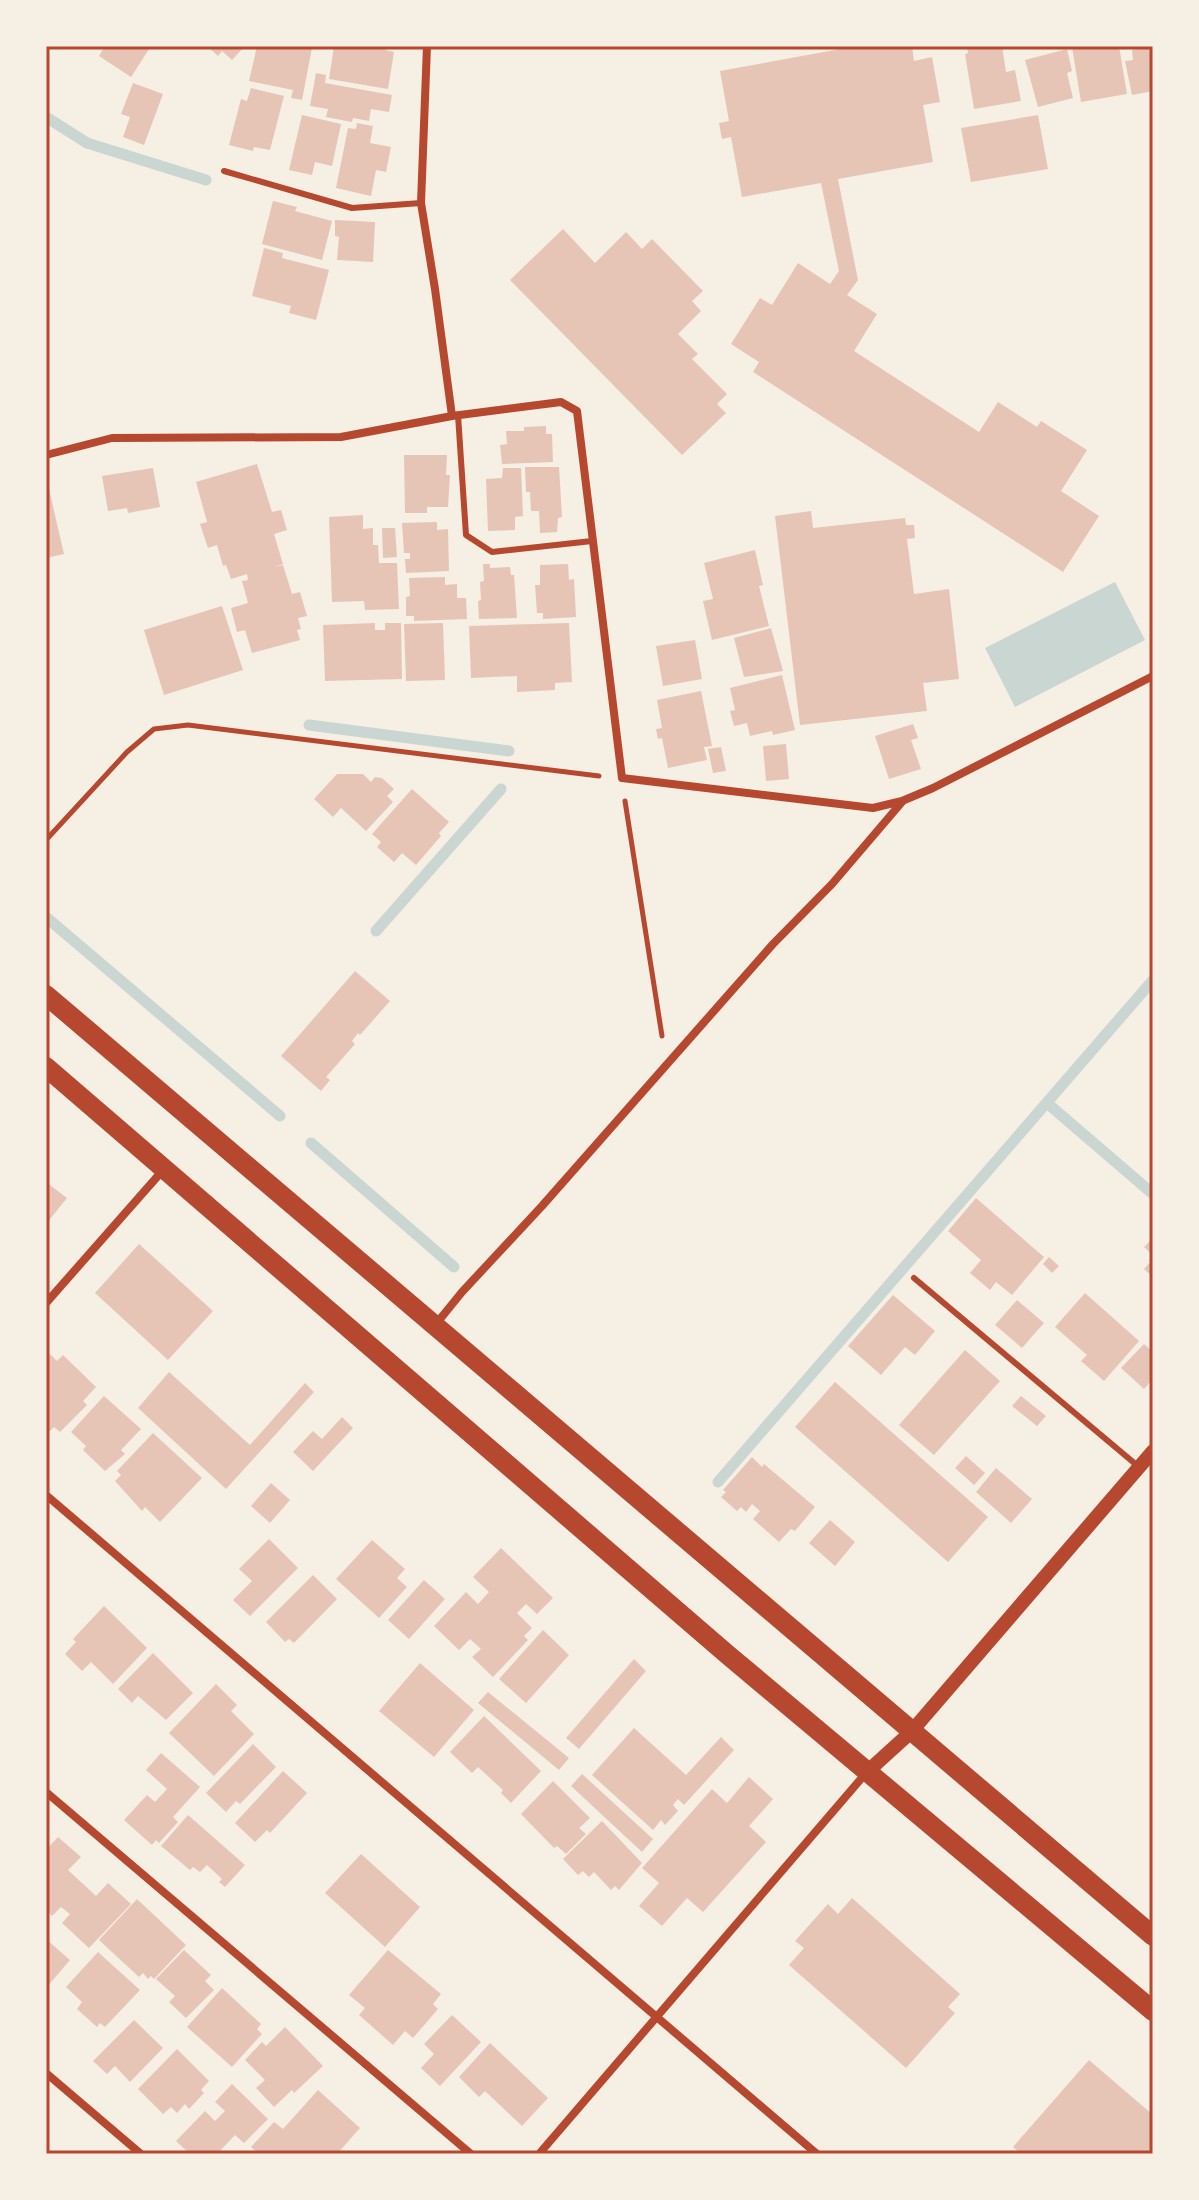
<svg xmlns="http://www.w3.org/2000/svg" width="1199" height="2200" viewBox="0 0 1199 2200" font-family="Georgia,serif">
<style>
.water{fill:#c9d6d2}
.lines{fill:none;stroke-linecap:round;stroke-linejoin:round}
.stream{stroke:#c9d6d2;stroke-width:11}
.building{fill:#e6c5b7}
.path{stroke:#b5482f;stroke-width:5}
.service{stroke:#b5482f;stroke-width:6}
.minor{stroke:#b5482f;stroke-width:8}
.tertiary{stroke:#b5482f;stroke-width:14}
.primary{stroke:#b5482f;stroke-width:20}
.neatline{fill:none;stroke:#b5482f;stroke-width:3}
</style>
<rect width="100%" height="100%" fill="#f6efe4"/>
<path class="water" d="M1115,582L1145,640L1015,707L985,648Z"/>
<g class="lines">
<path class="stream" d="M46,117L87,143L206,180
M309,725L509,751
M46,917L280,1116
M376,931L501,789
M1047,1103L1153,1194
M311,1143L454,1267
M718,1482L1153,980"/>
</g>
<path class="building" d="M105,46H151L131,77L99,56Z
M207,46H245L232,60L222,51L218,56Z
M257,46L312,48L302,100L291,98L293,90L249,81Z
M334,46H385V50L394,52L388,89L329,79Z
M857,46H912L914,61L932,57L940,102L923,105L933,162L838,179L858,280L847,295L877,314L854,351L979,432L998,402L1037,427L1041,421L1087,450L1061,491L1099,516L1063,572L753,372L759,362L731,344L760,298L772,305L798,263L830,284L839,271L821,183L742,197L731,137L722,139L719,123L729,121L720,71Z
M975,46H1002L1006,72L1015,70L1021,101L974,109L965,54L968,53L967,47Z
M1092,46H1119L1127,94L1081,102L1072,47Z
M1153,46V91L1132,95L1125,61L1133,60L1132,50Z
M1067,49L1072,71L1067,73L1073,98L1038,107L1025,60Z
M316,73L326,75L325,83L392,95L389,112L371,109L369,121L353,118L352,122L326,117L328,109L310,106Z
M133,83L163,94L144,145L123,137L130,117L121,114Z
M251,88L284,96L270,150L254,147L253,151L229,145L241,99L247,101Z
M302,115L341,124L332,166L315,162L312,175L289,170Z
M1038,115L1048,169L971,182L961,128Z
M357,123L373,126L370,143L391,147L386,172L376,170L371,196L336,188L348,128L356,129Z
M273,201L297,207L295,211L332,221L322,260L262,244Z
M335,220L375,222L373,262L337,260L339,237L335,236Z
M563,229L595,263L626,232L642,249L652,239L703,291L692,301L701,311L678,334L698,354L692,359L727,394L717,404L726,413L682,455L510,280Z
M264,248L283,253L282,258L329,270L316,320L289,313L291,306L252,296Z
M546,426V434H552L553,462L502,464L500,445L507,444L506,431H524V427Z
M404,455H447L446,475H450L448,507H427V513H405Z
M257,464L272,512L281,510L287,530L274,534L283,564L274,567L283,565L292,594L300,592L307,616L298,618L301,629L297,630L300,640L252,653L245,630L237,632L231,608L248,603L242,581L248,580L247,574L231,579L226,565L223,566L217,545L208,548L200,524L207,522L196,482Z
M525,467H559L562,517L558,518L557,532L540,533L539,511H531L530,492H526Z
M153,468L160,507L128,513L127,508L108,511L102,476Z
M503,468H521L523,516L515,517V530L488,531L486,479L502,478Z
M46,476L64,554L46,558Z
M811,511L813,528L905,518L906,525H914L915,538L907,539L914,594L949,589L959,679L923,683L927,711L800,725L775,516Z
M363,515V529L373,528V545H378L379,563H397L399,609L365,610L364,601L332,602L329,517Z
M437,522V530L448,529L449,571L406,573L405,559H410V553H404L402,523Z
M382,528H395L397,557L383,558Z
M755,550L763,585L759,586L769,626L712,640L703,601L713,599L704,563Z
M483,564H490V568L510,567L511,575H514L517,618L479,619L478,601L481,600L480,582L484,581Z
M568,564L569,580L574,579L576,617L543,619V613H537L535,585H540V565Z
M445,577V585L457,584V598H466L467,619L414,621V616H406V597L410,596L409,578Z
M222,606L243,670L164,695L144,630Z
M375,623V630H385V623H401L402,679L325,681L323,625Z
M443,623L445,680L406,681L404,624Z
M569,623L572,682L555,683V690L517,692V676L471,678L469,626Z
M771,628L783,671L744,677L734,638Z
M695,640L702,679L663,686L656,646Z
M782,675L795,730L773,735L772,731L750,736L747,723L734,726L730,711L735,710L730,688Z
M701,691L712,746L704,747L707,760L668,768L662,738L658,739L656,729L662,728L657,700Z
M913,724L918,738L911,740L921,769L889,779L875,736Z
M786,744L789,779L766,781L763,746Z
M721,747L726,771L713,773L708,749Z
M337,774H363L371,782L375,777L382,778L394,789L387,796L393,802L366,831L341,808L333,817L314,799Z
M412,789L449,822L439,833L441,836L416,865L402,853L394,862L377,847L381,842L372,834Z
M355,971L390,1001L360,1035L358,1033L352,1041L355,1044L326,1077L330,1080L321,1091L281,1056Z
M46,1182L67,1198L46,1224Z
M976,1198L1044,1257L1012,1295L996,1282L990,1290L970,1273L981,1260L948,1231Z
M1153,1238V1255L1144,1247Z
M139,1244L213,1311L168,1360L95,1293Z
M1049,1257L1059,1266L1052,1273L1043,1264Z
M1153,1259V1277L1144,1269Z
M1085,1293L1139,1341L1104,1381L1081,1361L1087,1355L1055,1327Z
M893,1295L935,1331L915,1355L905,1347L881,1375L848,1346Z
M1017,1300L1044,1323L1022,1348L995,1325Z
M1144,1344L1153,1352V1379L1144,1389L1121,1368Z
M965,1350L1000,1381L934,1455L899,1425Z
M50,1354L57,1361L63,1355L96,1387L83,1401L87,1405L60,1432L54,1427L46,1435V1358Z
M169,1372L250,1445L305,1383L314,1392L226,1489L138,1408Z
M835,1382L988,1517L948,1562L795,1427Z
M104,1396L141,1429L121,1450L125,1454L105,1471L83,1450L86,1446L71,1432Z
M1021,1396L1046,1416L1037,1426L1012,1406Z
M342,1417L353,1428L313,1471L293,1452L313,1431L322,1439Z
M153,1433L202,1478L160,1522L145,1507L142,1511L115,1481L121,1475L117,1471Z
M966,1456L985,1473L974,1485L955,1468Z
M752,1457L762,1467L764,1464L815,1507L795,1531L791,1529L779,1542L753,1519L760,1511L752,1504L746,1512L741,1507L737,1511L721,1497L726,1492L723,1490Z
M996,1468L1032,1499L1011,1523L976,1492Z
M271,1483L290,1500L270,1523L251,1506Z
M830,1520L855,1542L835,1566L809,1543Z
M269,1539L298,1568L250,1616L233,1600L252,1581L239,1569Z
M372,1540L405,1569L397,1578L407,1587L379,1618L336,1579Z
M501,1548L553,1598L537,1614L526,1604L517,1613L532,1628L524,1636L528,1640L493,1677L472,1657L481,1649L470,1639L459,1650L434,1626L466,1592L478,1604L489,1592L473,1577Z
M313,1575L337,1599L294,1643L289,1639L285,1642L266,1622Z
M424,1580L445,1599L409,1639L388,1620Z
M104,1606L147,1648L113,1684L91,1662L82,1671L65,1654L76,1642L73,1639Z
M543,1630L569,1655L526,1703L499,1679Z
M153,1653L193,1693L166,1720L138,1696L132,1703L118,1689Z
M634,1659L646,1671L579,1749L566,1738Z
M420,1663L474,1710L434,1757L379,1711Z
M216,1684L237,1705L231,1711L254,1734L214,1776L169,1733Z
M488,1692L569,1758L559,1770L478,1703Z
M484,1716L541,1771L511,1803L501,1793L503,1790L478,1767L472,1773L450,1752Z
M634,1728L686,1775L721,1737L734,1750L684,1805L678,1799L673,1805L678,1811L665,1825L661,1820L653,1830L592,1775Z
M253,1744L276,1767L240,1804L236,1801L226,1812L206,1793Z
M161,1753L200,1787L173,1817L178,1822L159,1843L156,1840L152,1845L124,1820L147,1795L155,1802L167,1789L146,1770Z
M283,1771L307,1793L270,1833L267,1830L255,1842L235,1823Z
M582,1774L653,1839L642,1852L571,1786Z
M749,1777L773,1799L749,1826L766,1842L703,1912L687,1898L662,1926L639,1906L659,1883L642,1868L712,1789L727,1803Z
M553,1781L590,1818L579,1828L586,1834L566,1854L557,1846L554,1848L521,1814Z
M188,1815L245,1865L225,1887L219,1882L222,1879L207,1865L200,1872L193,1867L190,1870L161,1846Z
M602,1821L642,1863L619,1890L615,1886L611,1890L594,1872L589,1877L583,1871L578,1875L563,1859Z
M58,1837L81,1857L68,1870L96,1896L108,1883L131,1904L89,1948L62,1923L70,1914L61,1907L52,1916L46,1910V1850Z
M361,1854L420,1907L385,1947L325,1893Z
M852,1898L960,1994L948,2007L955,2013L906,2068L789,1965L804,1948L795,1941L828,1904L838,1914Z
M137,1899L186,1945L154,1979L151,1976L148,1979L143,1973L139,1977L99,1940Z
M46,1939L70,1960L46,1988Z
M184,1950L211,1975L205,1981L214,1990L186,2018L169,2002L175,1996L156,1979Z
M388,1950L441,1994L433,2004L438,2009L413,2038L405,2031L393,2045L359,2015L365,2008L349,1995Z
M98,1952L140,1990L105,2027L100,2023L97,2027L77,2009L82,2002L66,1987Z
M222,1988L261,2024L257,2029L262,2034L232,2067L187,2027Z
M452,2015L481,2042L440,2086L421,2068L434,2054L424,2044Z
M134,2020L163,2048L130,2082L115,2066L107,2074L93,2061Z
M285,2027L323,2066L294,2093L292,2090L274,2107L256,2088L265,2080L245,2060L262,2042L266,2046Z
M490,2043L548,2098L522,2126L485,2091L479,2097L459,2077Z
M177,2049L209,2081L201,2090L204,2093L189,2109L185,2104L177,2113L171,2107L163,2114L138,2089Z
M1089,2060L1153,2115V2154H1022L1013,2147Z
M232,2084L268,2119L244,2143L235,2135L217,2154H190L176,2141L205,2111L215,2121L225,2111L215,2102Z
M318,2090L360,2128L337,2154H259L251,2147L274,2122L283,2129Z"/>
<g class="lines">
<path class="path" d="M625,801L662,1036
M46,840L127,752L154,729L188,725L599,776"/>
<path class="service" d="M224,171L352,208L421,203
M458,415L466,535L492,552L592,541
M914,1278L1139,1467"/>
<path class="minor" d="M427,46L421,203L435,289L452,416L561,402L577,411L622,778L873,808L902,801L933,788L1153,676
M46,455L112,438L341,437L452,416
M46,1303L164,1169
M436,1324L462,1292L542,1206L773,944L832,884L902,802
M46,1495L817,2154
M46,1792L471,2154
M46,2073L141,2154
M539,2154L866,1773"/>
<path class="tertiary" d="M867,1772L911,1732L1153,1451"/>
<path class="primary" d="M46,995L1153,1936
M46,1067L728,1655L1153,2011"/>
</g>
<rect width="1199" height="2200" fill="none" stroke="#f6efe4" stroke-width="96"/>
<rect x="48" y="48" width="1103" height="2104" class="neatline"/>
</svg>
